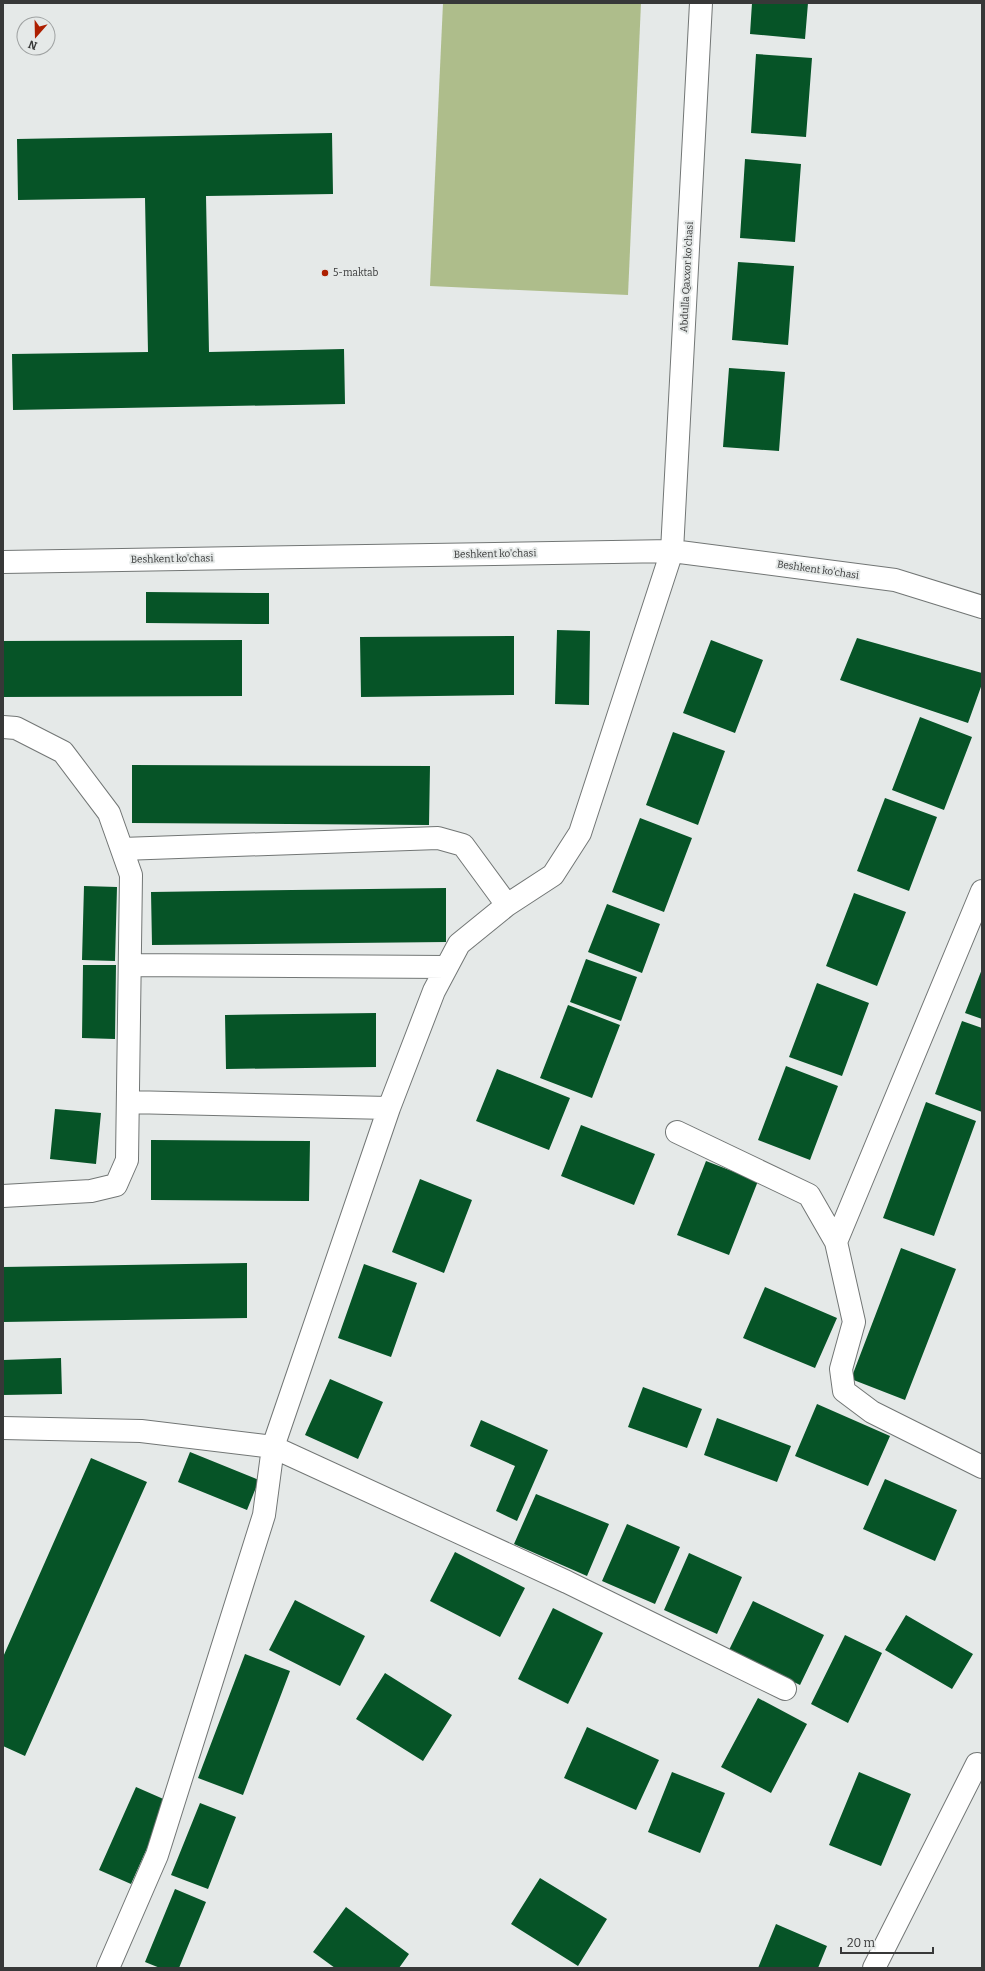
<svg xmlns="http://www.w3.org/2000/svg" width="985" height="1971" viewBox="0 0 985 1971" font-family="Bitter,serif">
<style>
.green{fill:#aebd8b}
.building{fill:#065427}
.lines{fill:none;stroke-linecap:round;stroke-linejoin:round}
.street-casing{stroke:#727675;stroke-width:24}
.street{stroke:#fff;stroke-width:22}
.poi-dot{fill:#ad1f00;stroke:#e5e9e8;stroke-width:1.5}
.labels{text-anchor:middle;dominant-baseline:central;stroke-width:4;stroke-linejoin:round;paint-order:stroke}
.poi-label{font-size:10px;fill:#373838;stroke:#e5e9e8;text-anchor:start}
.street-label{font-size:10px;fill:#373838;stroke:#e5e9e8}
</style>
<rect width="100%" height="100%" fill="#e5e9e8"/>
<path class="green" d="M443,3H641L628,295L430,286Z"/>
<path class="building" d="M752,3H808L805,39L750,34Z
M756,54L812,58L806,137L751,133Z
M332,133L333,194L206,196L209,352L344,349L345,404L13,410L12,354L148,352L145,198L18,200L17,139Z
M745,159L801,164L795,242L740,238Z
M738,262L794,266L788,345L732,340Z
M729,368L785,372L779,451L723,447Z
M146,592L269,593V624L146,623Z
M557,630L590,631L589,705L555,704Z
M514,636V695L361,697L360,637Z
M857,638L982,673V684L968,723L840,680Z
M242,640V696L3,697V641Z
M711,640L763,660L735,733L683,713Z
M920,717L972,737L944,810L892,790Z
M673,732L725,751L698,825L646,805Z
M132,765L430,766L429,825L132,823Z
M885,798L937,817L909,891L857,871Z
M640,818L692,838L664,912L612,892Z
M84,886L117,887L115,961L82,960Z
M446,888V942L152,945L151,892Z
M854,893L906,912L877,986L826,966Z
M607,904L660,924L642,973L588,952Z
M586,959L637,977L621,1021L570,1002Z
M83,965H116L115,1039L82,1038Z
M982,969V1019L965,1013Z
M817,983L869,1003L842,1076L789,1057Z
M568,1005L620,1025L592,1098L540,1078Z
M376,1013V1067L226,1069L225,1015Z
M962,1021L982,1028V1112L935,1094Z
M786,1066L838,1086L810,1160L758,1140Z
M497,1069L570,1098L549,1150L476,1121Z
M926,1102L976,1121L934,1236L883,1218Z
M55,1109L101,1113L96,1164L50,1159Z
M581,1125L655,1154L634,1205L561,1176Z
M151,1140L310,1141L309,1201L151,1200Z
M706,1161L758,1181L729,1255L677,1235Z
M420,1179L472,1200L444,1273L392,1252Z
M901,1248L956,1269L905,1400L851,1379Z
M247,1263V1318L3,1322V1267Z
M364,1264L417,1283L391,1357L338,1338Z
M765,1287L837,1318L815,1368L743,1338Z
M61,1358L62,1394L3,1395V1360Z
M330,1379L383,1402L358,1459L305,1435Z
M643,1387L702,1409L687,1448L628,1427Z
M817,1404L890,1436L868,1486L795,1456Z
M717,1418L791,1446L777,1482L704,1455Z
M481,1420L548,1450L517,1521L496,1511L515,1466L470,1446Z
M190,1452L259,1480L247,1510L178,1482Z
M91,1458L147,1482L25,1756L3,1746V1657Z
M885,1479L957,1510L935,1561L863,1529Z
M536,1494L609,1524L587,1576L514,1544Z
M627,1524L680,1547L655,1604L602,1581Z
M455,1552L525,1588L500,1637L430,1601Z
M689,1553L742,1577L717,1634L664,1610Z
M295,1600L365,1636L340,1686L269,1650Z
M753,1601L824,1635L800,1685L729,1650Z
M553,1608L603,1633L568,1704L518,1679Z
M906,1615L973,1654L952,1689L885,1650Z
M845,1635L882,1653L848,1723L811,1704Z
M245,1654L290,1671L243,1795L198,1778Z
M385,1673L452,1715L423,1761L356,1719Z
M758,1698L807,1724L771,1793L721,1767Z
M587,1727L659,1760L636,1810L564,1778Z
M672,1772L725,1793L700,1853L648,1832Z
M859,1772L911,1794L881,1866L829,1845Z
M136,1787L168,1801L131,1884L99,1870Z
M200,1803L236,1817L208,1889L171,1875Z
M540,1878L607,1919L578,1966L511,1924Z
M175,1889L206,1902L179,1968H160L145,1962Z
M346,1907L409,1954L399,1968H335L313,1952Z
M776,1924L827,1946L818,1968H758Z"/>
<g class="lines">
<g class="street-casing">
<path id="street" d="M3,562L672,551L895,580L982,607
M3,727L16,728L63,752L109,813L131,875L127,1160L116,1185L91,1191L3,1196
M122,849L438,838L463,845L507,905
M130,965L446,967
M128,1102L389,1108
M677,1132L809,1195L836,1242L854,1322L841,1369L844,1391L872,1412L982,1467
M836,1242L982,891
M3,1428L141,1431L273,1447L567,1582L785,1689
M108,1968L157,1855L264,1515L273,1447L389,1108L434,991L459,944L507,905L553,875L580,833L672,551L701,3
M874,1968L977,1764"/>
</g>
<use href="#street" class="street"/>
</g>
<circle class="poi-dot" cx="325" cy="273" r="4"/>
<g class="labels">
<g class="poi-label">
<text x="333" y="273">5-maktab</text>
</g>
<g class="street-label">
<text transform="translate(687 277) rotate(-87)">Abdulla Qaxxor ko'chasi</text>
<text transform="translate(495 554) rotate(-1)">Beshkent ko'chasi</text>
<text transform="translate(172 559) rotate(-1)">Beshkent ko'chasi</text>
<text transform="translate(818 570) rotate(8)">Beshkent ko'chasi</text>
</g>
</g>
<rect width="985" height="1971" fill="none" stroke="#373838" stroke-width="8"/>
<g transform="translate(36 36) rotate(200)"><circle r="19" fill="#e5e9e8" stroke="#9fa2a2"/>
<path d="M0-3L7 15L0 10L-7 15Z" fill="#ad1f00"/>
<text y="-6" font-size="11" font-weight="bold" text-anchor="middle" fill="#373838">N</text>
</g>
<path d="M841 1947v6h92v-6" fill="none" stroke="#373838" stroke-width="2"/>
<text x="847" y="1947" font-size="12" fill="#373838" stroke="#e5e9e8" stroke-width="3" paint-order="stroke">20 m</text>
</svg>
